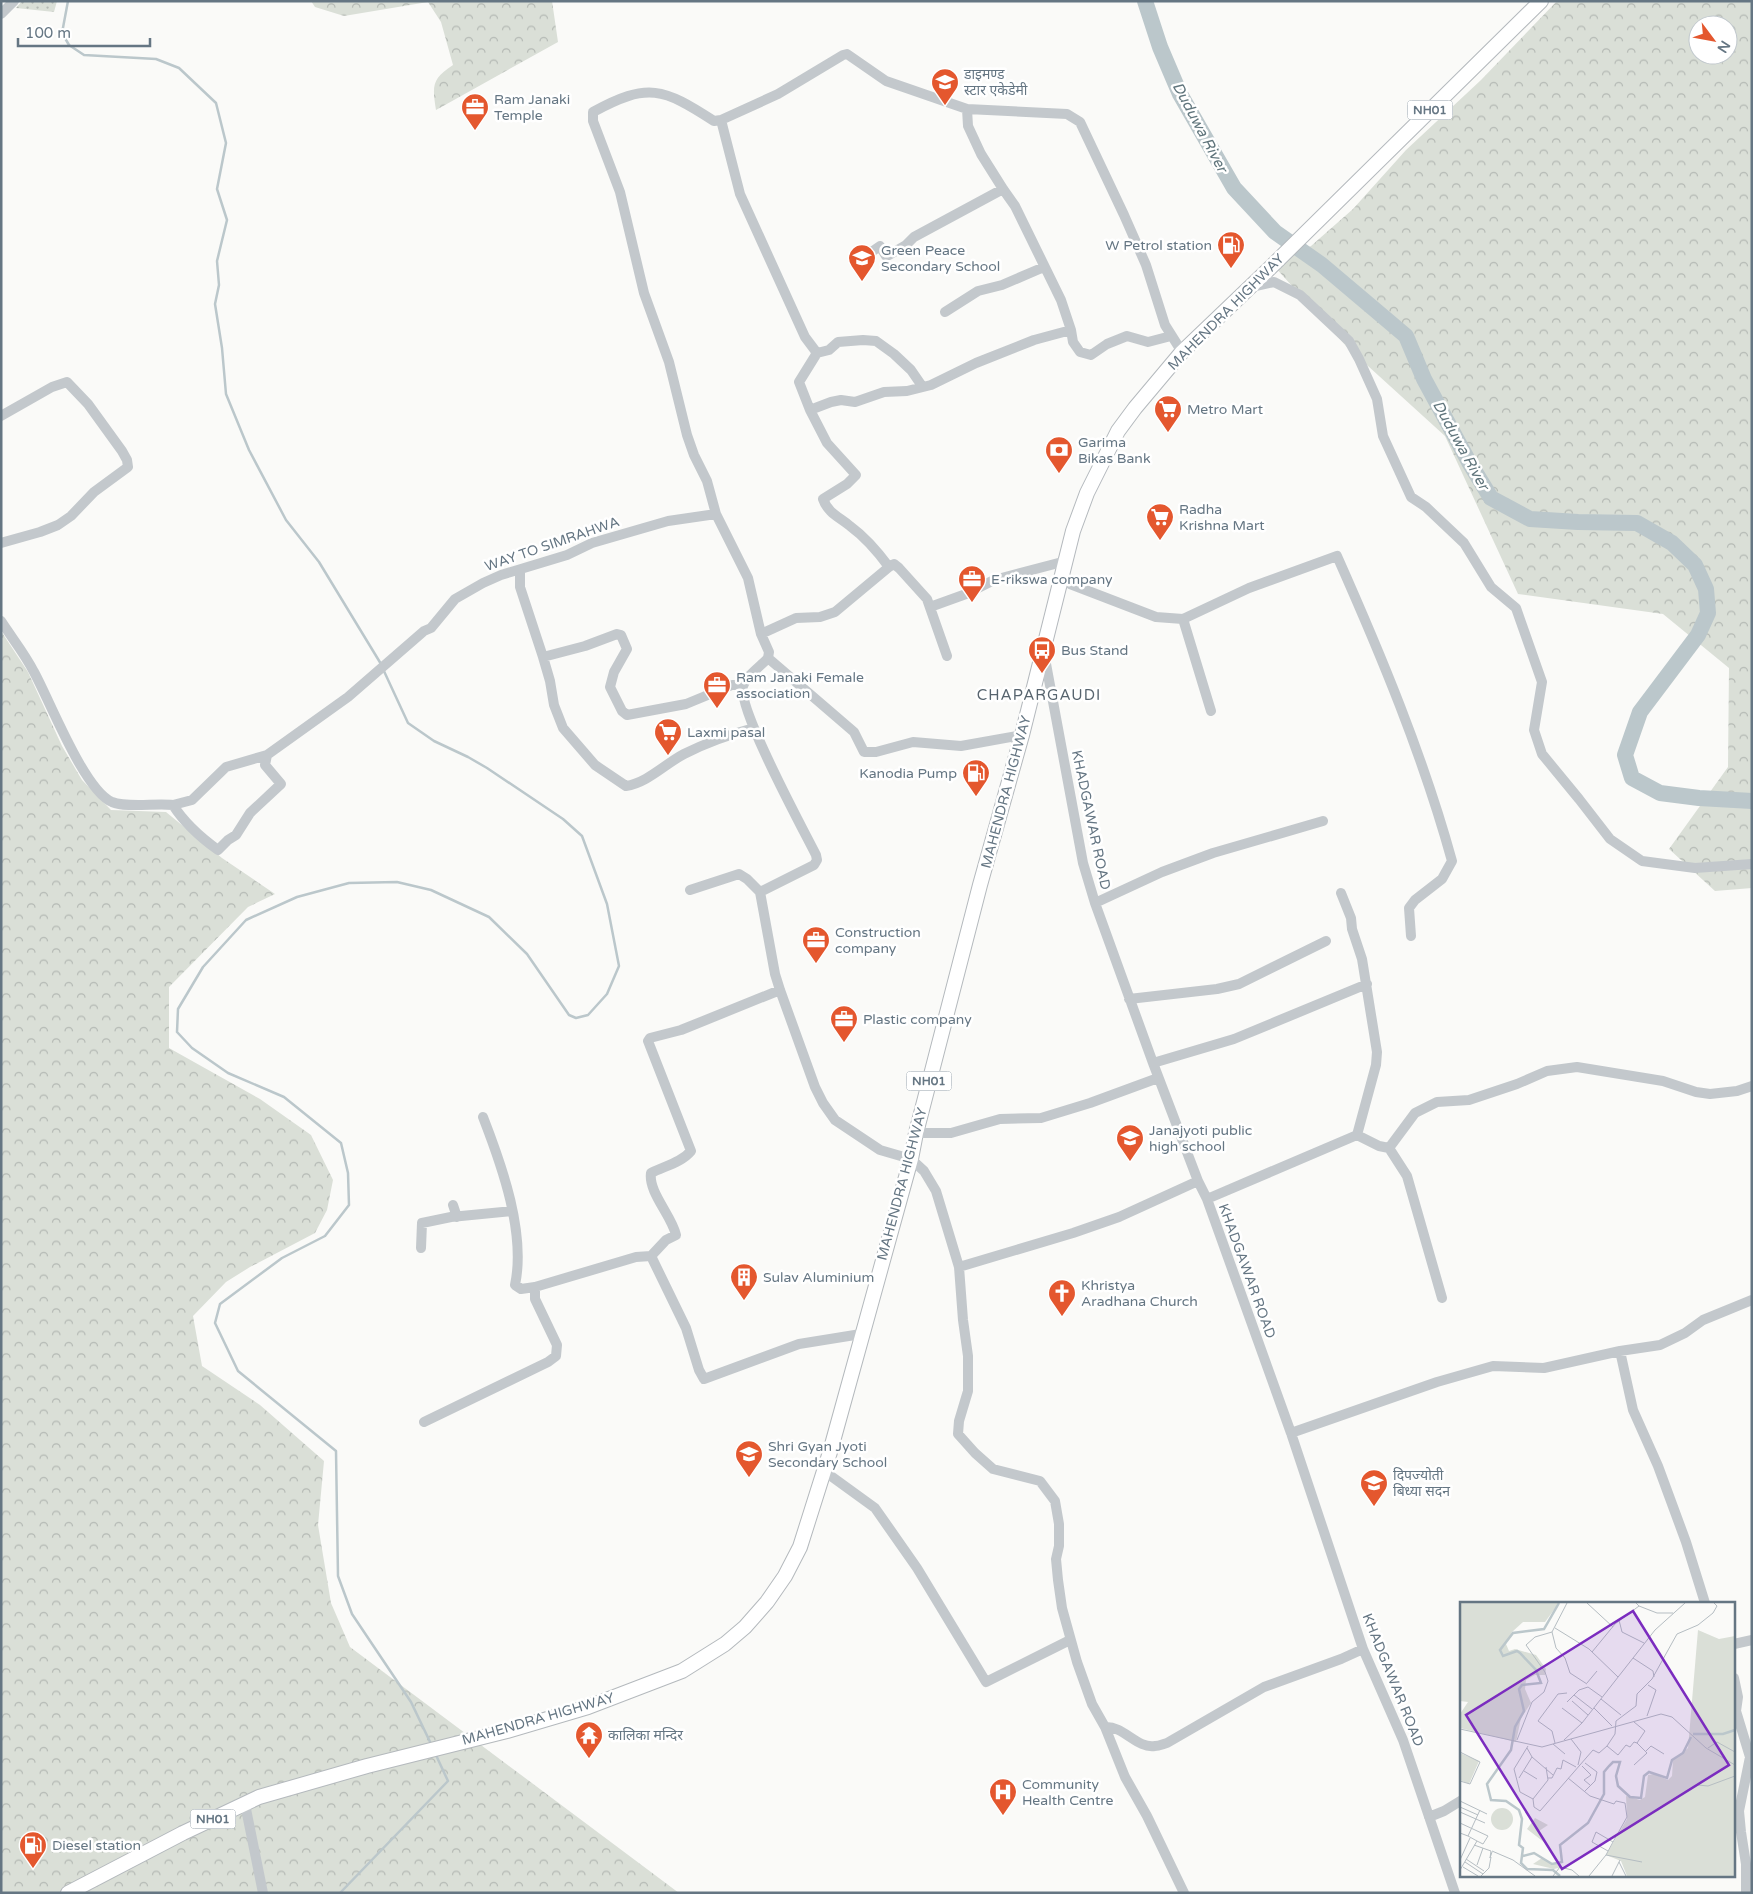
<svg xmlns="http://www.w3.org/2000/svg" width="1753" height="1894" viewBox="0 0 1753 1894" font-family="'Varela Round','Noto Sans Devanagari',sans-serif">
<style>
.grass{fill:url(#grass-dots)}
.forest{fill:url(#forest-crowns);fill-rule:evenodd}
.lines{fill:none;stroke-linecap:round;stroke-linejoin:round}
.stream{stroke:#bbc7cb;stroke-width:2.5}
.river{stroke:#bbc7cb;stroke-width:16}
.highway-casing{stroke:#b4b9bd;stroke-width:16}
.minor{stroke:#c3c8cc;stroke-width:10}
.highway{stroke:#fff;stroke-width:14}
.labels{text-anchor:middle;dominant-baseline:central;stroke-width:5;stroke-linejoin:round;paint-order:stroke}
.shield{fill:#fff;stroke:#939fa8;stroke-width:1}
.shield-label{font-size:12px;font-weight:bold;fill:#657683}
.poi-label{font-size:14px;fill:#657683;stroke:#fff;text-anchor:start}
.street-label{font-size:14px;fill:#657683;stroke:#fff}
.water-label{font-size:15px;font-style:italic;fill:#60757c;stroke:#fff}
.neighbourhood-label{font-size:15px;letter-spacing:1px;fill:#57646e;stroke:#fff}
.inset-river{fill:none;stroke:#bbc7cb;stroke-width:2.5}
.inset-road{fill:none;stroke:#b5bdc2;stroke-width:1}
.view{fill:#7b2cbf;fill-opacity:0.15;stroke:#7b2cbf;stroke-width:2.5}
.inset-edge{fill:none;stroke:#657683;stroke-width:2.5}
</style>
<defs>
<pattern id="grass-dots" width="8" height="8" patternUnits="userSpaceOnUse" patternTransform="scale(1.25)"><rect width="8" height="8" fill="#dadfd7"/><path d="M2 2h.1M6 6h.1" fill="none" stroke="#b4b9b4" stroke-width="1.8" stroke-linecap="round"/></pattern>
<pattern id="forest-crowns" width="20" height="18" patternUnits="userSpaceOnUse" patternTransform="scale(1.25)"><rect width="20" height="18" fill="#dadfd7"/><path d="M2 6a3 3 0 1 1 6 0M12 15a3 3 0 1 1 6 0" fill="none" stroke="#b4b9b4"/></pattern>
</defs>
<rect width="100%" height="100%" fill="#fafaf8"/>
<path class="grass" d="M22,1H57L54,12L16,8Z"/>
<path class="forest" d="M311,1H552L558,42L436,110C432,85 432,79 453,65L441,22L428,2L344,16L315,7Z
M1557,1H1752V888L1715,891L1669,849L1728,767L1729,668L1663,614L1518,594L1445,436L1346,346L1274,266L1311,246L1353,209L1406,150L1481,80ZM1698,25H1728V55H1698Z
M1,631L28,672L62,746L82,780L111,810L166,812L222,858L275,894L248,907L169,987V1048L260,1099L311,1135L333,1180L327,1210L315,1233L250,1267L226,1282L193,1316L202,1366L260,1405L324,1461L318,1525L331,1603L350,1647L679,1893H1Z"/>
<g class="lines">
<path class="stream" d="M68,1L62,33L69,45L84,55L156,59L179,68L216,103L226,143L217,189L227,220L217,261L219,285L215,304L222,348L226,394L249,450L286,520L319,562L381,664
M383,669L408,723L434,741L468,757L487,768L563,819L582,836L607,904L619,966L607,994L588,1015L576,1018L569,1015L527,954L489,917L431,890L397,882L349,883L297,897L246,920L203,967L178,1009L177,1032L192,1048L228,1073L284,1097L341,1143L348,1173L349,1205L325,1236L282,1258L220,1304L215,1323L238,1371L336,1451L338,1576L352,1614L411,1702L432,1746
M340,1893L448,1781L435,1753"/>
<path class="river" d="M1145,1L1160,47L1180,94L1234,188L1275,232L1322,265L1406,336L1424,379L1469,462L1491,498L1530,519L1578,522L1637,523L1672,543L1695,565L1706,589L1708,613L1698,635L1640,712L1625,755L1632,778L1660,793L1699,798L1752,801"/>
<g class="highway-casing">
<path id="highway" d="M68,1893L183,1833L259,1797L367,1766L507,1731L588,1707L682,1671L725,1644L745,1627L767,1602L785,1576L800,1547L830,1452L911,1159L916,1133L980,885L1022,735L1073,531L1087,493L1118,431L1135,408L1182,352L1271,267L1541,1"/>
</g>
<path class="minor" d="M1,14L14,1
M967,109L968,126L981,154L1003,189L1015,206L1061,300L1071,330
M721,120L740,194L805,337L817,353L829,350L838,342L863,340L876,341L894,354L911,370L922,386
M867,255L880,246L886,256L889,255L906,245L914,237L1003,189
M1251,287L1274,282L1300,295L1349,341L1359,359L1377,399L1383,436L1411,497L1426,507L1464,543L1491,587L1516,608L1542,682L1534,730L1542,754L1579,799L1610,839L1642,861L1695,868L1752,864
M945,312L978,291L1002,285L1044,267
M1182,352L1165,325L1146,265L1124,215L1080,122L1067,114L967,109L886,81L847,54L843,55L778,94L721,120L714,121C663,88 648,82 593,112V121L620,192L644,293L669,362L687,435L694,455L707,481L716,514L748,578L761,634L769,652L768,658C761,666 746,676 743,686C737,708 803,829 816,855L817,860L814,865L760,892L775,974L780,990L815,1087L823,1103L835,1120L880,1150L911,1159L924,1171L936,1191L959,1267L963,1320L968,1356V1391L959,1421L958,1434L975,1453L993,1469L1040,1481L1055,1501L1059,1524V1546L1056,1559L1058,1580L1062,1608L1077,1662L1092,1704L1105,1727L1125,1777L1147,1816L1184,1893
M810,410L831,402L841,400L855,402L884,392L907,391L931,385L976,363L1034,340L1071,330L1073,342L1080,352L1091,355L1107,344L1127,336L1148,342L1171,336
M1,416L52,387L67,382L88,404L122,451L127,460L128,467L94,492L71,516L58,525L40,532L1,543
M889,567L894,564L899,568L927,599L947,656
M520,570V587L543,657L550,681L554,705L563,728L595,765L626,786C647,783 665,764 684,754C706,743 731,734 754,728
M1061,579L1070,584L1156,617L1183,619L1249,588L1337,556C1381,655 1423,756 1452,861L1442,879L1415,900L1409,908L1411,936
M930,607L966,594L994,580L1066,561
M1183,619L1211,711
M1,621C12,638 25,654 34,672C50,701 84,790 112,802C127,808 155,803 173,805C185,824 200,837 218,850L228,840L236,835L250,813L281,784L265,765L267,755L348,697L424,631L431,628L455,599L483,583L501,575L567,555L592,543L668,521L716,514
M761,634L796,618L820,617L835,612L889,567C878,552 865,537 850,526C839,517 828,513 823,499L847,484L856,475L827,443L810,410L799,382L817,353
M1044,653L1083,863L1095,903L1153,1063L1198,1181L1207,1199L1291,1433L1363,1649L1403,1740L1455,1893
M543,657L585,646L617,634L621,635L627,649L614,672L610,687L622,711L627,715L686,704L732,685H743
M768,658L854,732L864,752H876L913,742L961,746L1022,735
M173,805L192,800L226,767L267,755
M690,890L739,874L747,879L760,892
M1095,903L1162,872L1213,853L1323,821
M1129,999L1217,989L1239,984L1326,941
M1153,1063L1234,1039L1367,984
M483,1117C502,1166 526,1233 515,1285L521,1289L535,1287L636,1257L651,1256L666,1240L676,1235C672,1216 648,1192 651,1173C665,1166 682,1162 691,1151L648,1041L650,1038L681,1030L780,990
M916,1133H951L1000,1119L1041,1118L1090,1103L1158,1078
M1357,1135L1379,1146L1389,1148L1407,1176L1442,1298
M1389,1148L1415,1113L1437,1102L1469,1100L1517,1084L1547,1071L1577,1067L1663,1081L1696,1092L1710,1094L1737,1091L1752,1086
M1207,1199L1357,1135L1376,1065L1377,1052L1362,959L1352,929L1351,918L1341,893
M453,1205L457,1217
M421,1248L422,1223L451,1217L512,1211
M651,1256L686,1328L699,1370L704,1379L799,1344L861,1334
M959,1267L1073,1233L1119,1217L1198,1181
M1620,1351L1633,1410L1658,1466L1686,1542L1705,1603
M424,1422L548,1362L556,1356L557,1345L535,1299V1287
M1291,1433L1437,1382L1493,1366L1544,1368L1620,1351L1660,1345L1685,1333L1703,1320L1752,1300
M824,1471L875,1508L917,1568L986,1682L1070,1640
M1734,1644L1752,1640
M1734,1678L1738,1697L1736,1711L1750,1757L1739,1811L1741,1832L1746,1864V1893
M1105,1727C1124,1726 1137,1749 1155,1746C1159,1746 1163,1744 1167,1743L1264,1687L1341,1659L1363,1649
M245,1804L263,1893
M1429,1817L1444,1811L1462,1800"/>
<use href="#highway" class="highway"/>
</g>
<defs>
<g id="school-pin" transform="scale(1.4375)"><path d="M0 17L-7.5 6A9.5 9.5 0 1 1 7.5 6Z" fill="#e4572e" stroke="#fff"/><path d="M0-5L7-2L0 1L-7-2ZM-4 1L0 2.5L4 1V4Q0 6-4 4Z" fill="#fff"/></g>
<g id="office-pin" transform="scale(1.4375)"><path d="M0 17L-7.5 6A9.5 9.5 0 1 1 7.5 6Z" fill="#e4572e" stroke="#fff"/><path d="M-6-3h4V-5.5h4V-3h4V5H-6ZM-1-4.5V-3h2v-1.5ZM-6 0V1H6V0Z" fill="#fff"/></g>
<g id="fuel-pin" transform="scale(1.4375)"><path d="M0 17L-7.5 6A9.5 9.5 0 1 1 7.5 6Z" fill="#e4572e" stroke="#fff"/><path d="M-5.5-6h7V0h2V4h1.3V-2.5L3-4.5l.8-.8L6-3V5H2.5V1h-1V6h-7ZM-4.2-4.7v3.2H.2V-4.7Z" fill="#fff"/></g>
<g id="supermarket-pin" transform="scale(1.4375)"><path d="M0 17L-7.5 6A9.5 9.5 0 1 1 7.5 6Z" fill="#e4572e" stroke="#fff"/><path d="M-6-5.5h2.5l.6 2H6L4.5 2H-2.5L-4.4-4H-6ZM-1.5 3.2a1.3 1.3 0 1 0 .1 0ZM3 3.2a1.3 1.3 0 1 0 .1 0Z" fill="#fff"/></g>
<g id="bank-pin" transform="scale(1.4375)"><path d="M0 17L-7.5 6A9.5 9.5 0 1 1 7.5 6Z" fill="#e4572e" stroke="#fff"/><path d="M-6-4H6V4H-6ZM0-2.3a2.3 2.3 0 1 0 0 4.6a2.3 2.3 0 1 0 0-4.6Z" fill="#fff"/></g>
<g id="bus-pin" transform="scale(1.4375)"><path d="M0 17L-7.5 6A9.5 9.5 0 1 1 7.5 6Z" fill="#e4572e" stroke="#fff"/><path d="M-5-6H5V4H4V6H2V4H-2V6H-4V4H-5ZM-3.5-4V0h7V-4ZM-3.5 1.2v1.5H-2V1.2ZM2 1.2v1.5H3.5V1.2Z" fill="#fff"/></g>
<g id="building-pin" transform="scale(1.4375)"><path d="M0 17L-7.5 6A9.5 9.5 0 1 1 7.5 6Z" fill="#e4572e" stroke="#fff"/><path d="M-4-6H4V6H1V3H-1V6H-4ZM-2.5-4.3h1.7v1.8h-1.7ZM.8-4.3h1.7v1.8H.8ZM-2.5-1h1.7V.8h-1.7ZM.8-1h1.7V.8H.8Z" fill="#fff"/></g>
<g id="church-pin" transform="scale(1.4375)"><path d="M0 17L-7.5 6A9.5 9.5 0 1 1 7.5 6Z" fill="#e4572e" stroke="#fff"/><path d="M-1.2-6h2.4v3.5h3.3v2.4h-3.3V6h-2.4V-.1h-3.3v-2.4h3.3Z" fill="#fff"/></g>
<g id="university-pin" transform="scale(1.4375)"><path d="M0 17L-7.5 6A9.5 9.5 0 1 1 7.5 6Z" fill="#e4572e" stroke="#fff"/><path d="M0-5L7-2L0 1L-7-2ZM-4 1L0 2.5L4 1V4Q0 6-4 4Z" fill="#fff"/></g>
<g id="temple-pin" transform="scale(1.4375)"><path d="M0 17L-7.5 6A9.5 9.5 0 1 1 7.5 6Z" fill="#e4572e" stroke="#fff"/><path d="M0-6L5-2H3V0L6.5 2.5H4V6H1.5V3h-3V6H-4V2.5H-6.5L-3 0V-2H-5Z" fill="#fff"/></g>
<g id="hospital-pin" transform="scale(1.4375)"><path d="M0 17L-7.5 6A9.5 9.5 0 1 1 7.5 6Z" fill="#e4572e" stroke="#fff"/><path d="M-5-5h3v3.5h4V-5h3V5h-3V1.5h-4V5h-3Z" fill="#fff"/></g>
</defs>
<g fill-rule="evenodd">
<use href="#school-pin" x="945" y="82"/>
<use href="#office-pin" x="475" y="107"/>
<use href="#fuel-pin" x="1231" y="245"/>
<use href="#school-pin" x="862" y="258"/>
<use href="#supermarket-pin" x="1168" y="409"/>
<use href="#bank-pin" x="1059" y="450"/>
<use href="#supermarket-pin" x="1160" y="517"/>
<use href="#office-pin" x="972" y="579"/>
<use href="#bus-pin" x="1042" y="650"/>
<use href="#office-pin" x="717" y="685"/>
<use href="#supermarket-pin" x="668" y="732"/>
<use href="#fuel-pin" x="976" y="773"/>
<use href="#office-pin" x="816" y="940"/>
<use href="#office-pin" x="844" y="1019"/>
<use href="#school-pin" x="1130" y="1138"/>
<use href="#building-pin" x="744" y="1277"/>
<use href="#church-pin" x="1062" y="1293"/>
<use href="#university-pin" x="749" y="1454"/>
<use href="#school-pin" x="1374" y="1483"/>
<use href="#temple-pin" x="589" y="1735"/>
<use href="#hospital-pin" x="1003" y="1792"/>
<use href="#fuel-pin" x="33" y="1845"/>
</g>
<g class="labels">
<g class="shield">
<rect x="1407.5" y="100.5" width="45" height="19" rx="4"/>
<rect x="906.5" y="1071.5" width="45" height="19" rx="4"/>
<rect x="190.5" y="1809.5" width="45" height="19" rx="4"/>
</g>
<g class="shield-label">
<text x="1430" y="110">NH01</text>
<text x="929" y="1081">NH01</text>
<text x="213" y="1819">NH01</text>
</g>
<g class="poi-label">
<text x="964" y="74">डाइमण्ड<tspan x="964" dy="16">स्टार एकेडेमी</tspan></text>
<text x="494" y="99">Ram Janaki<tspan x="494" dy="16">Temple</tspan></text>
<text x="1212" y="245" text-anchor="end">W Petrol station</text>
<text x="881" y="250">Green Peace<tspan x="881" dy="16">Secondary School</tspan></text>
<text x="1187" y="409">Metro Mart</text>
<text x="1078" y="442">Garima<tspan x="1078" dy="16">Bikas Bank</tspan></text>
<text x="1179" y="509">Radha<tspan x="1179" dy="16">Krishna Mart</tspan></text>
<text x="991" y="579">E-rikswa company</text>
<text x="1061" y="650">Bus Stand</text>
<text x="736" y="677">Ram Janaki Female<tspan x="736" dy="16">association</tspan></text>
<text x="687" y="732">Laxmi pasal</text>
<text x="957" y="773" text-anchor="end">Kanodia Pump</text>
<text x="835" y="932">Construction<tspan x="835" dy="16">company</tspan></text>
<text x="863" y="1019">Plastic company</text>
<text x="1149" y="1130">Janajyoti public<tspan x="1149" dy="16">high school</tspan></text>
<text x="763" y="1277">Sulav Aluminium</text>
<text x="1081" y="1285">Khristya<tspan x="1081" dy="16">Aradhana Church</tspan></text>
<text x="768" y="1446">Shri Gyan Jyoti<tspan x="768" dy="16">Secondary School</tspan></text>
<text x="1393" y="1475">दिपज्योती<tspan x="1393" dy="16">बिध्या सदन</tspan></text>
<text x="608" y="1735">कालिका मन्दिर</text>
<text x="1022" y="1784">Community<tspan x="1022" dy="16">Health Centre</tspan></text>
<text x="52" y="1845">Diesel station</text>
</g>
<g class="street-label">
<text transform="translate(1226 312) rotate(-45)">MAHENDRA HIGHWAY</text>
<text transform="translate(552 544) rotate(-19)">WAY TO SIMRAHWA</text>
<text transform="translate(1006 792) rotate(-75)">MAHENDRA HIGHWAY</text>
<text transform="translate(1091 820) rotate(78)">KHADGAWAR ROAD</text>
<text transform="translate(902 1184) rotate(-75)">MAHENDRA HIGHWAY</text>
<text transform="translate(1247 1271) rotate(70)">KHADGAWAR ROAD</text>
<text transform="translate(1393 1680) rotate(68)">KHADGAWAR ROAD</text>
<text transform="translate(538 1719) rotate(-16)">MAHENDRA HIGHWAY</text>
</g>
<g class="water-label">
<text transform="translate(1200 127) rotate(62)">Duduwa River</text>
<text transform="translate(1461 445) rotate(61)">Duduwa River</text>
</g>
<g class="neighbourhood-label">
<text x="1039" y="695">CHAPARGAUDI</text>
</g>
</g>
<g transform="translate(1460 1602)">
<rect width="275" height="275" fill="#fafaf8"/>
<path d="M0,151L19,159L9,182L0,178ZM82,256L91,262H100L102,265L94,267L73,262Z" fill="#dadfd7"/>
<path d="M0,1H99L85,20H63L52,30L46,42L49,49L55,47L76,53L86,67L85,73H75L66,78L65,87L71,101L61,116L56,140L0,126V112L8,100L0,99ZM238,28L259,37L275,34V274H167L161,259L146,253L167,217L166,194L180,198L185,195L188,173L194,172L208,178L212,174L213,158L228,146ZM75,216L88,223L79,229L85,241L67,227Z" fill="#dadfd7"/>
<path d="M31 217a11 11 0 1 1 22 0a11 11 0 1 1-22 0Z" fill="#dadfd7"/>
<path class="inset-river" d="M99,1L84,27L53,31L40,48L43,54L57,49L60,51L76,68L81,81L62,83L59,87L64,109L55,125L51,148L27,182L31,198L46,199L59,208L62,217L59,243L63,246L61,261L67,267L93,268L100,274M233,132H263L275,128M63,254L74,251L92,262L102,260L100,243L128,221L144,192V170L149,164L153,160H160L156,174L158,184L170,195L181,196L184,174L189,170L207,176L212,158L223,151L231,135"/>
<path class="inset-road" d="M127,1L153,25M179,4L197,11H213M159,18L162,30L184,41M95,26L129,47L158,75M92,30L96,46L105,56L110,71L127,82M132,50L155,22L179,4L176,1M173,56L193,69L194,75M127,81L137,69M114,93L132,107M141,97L161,113M112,99L128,113M107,100L119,88L128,85L142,95M102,106L122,121M134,106L152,124M187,114L196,88L188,83M0,127L82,145L201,112L212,115L246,146L275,163M111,137L121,150L118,163M57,138L72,100L84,90L88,79L85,70L66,43L75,35L92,30L107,1M104,138L122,121L195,28L225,1M95,141L92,129L78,119L98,92L107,91M93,142L105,152M68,144L54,167L60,190L73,197L74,205L80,209L133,148L139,151L147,144L155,132L156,119L176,104L177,92L192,77L217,32L238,23L253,11L257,4L254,1M147,144L158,153L166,143L170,145L174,140L177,141L185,129L174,120M67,146L72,155L93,173M248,146L257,140L275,150M186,149L191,144L204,152M0,150L20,160L10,182L0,179M174,163L187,151L177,141M122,164L131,173L124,178L130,183M64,169L77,177M59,176L72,155M88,176H92L97,166L101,167L103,158L116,165M108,176L130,194L154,202L156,199L165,201L167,215L153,240M238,183L248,184L275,174M124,190L135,179L137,170L125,161M73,197L88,178L86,165M0,199L27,212M0,205L18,213M0,210L25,221M0,221L28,234L23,242L17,239M0,231L8,234L20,208M14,243L31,249L30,256L32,250M32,249L53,258L75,274M148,249L132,240L136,230L153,240L146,253L182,260M6,257L24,269M0,258L10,236M5,260L23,272M159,260L166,274M17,263L23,246M3,265L18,274M0,268L17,239L8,234M21,274L29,266L31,255M93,274L100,265L112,268L119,274M129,274L146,253M152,274L160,258"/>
<path class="view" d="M173,9L269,163L102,267L6,113Z"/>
<rect width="275" height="275" class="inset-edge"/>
</g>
<rect width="1753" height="1894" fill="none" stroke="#657683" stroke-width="5"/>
<g transform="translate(1713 40) rotate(122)"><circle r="24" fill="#ffffff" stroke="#c1c8cd"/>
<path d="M0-4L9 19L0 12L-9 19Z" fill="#e4572e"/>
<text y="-8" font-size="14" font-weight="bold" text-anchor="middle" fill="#657683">N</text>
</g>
<path d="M18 38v8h132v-8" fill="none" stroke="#657683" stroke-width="2.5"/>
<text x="25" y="38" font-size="15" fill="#657683" stroke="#ffffff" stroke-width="4" paint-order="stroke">100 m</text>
</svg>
